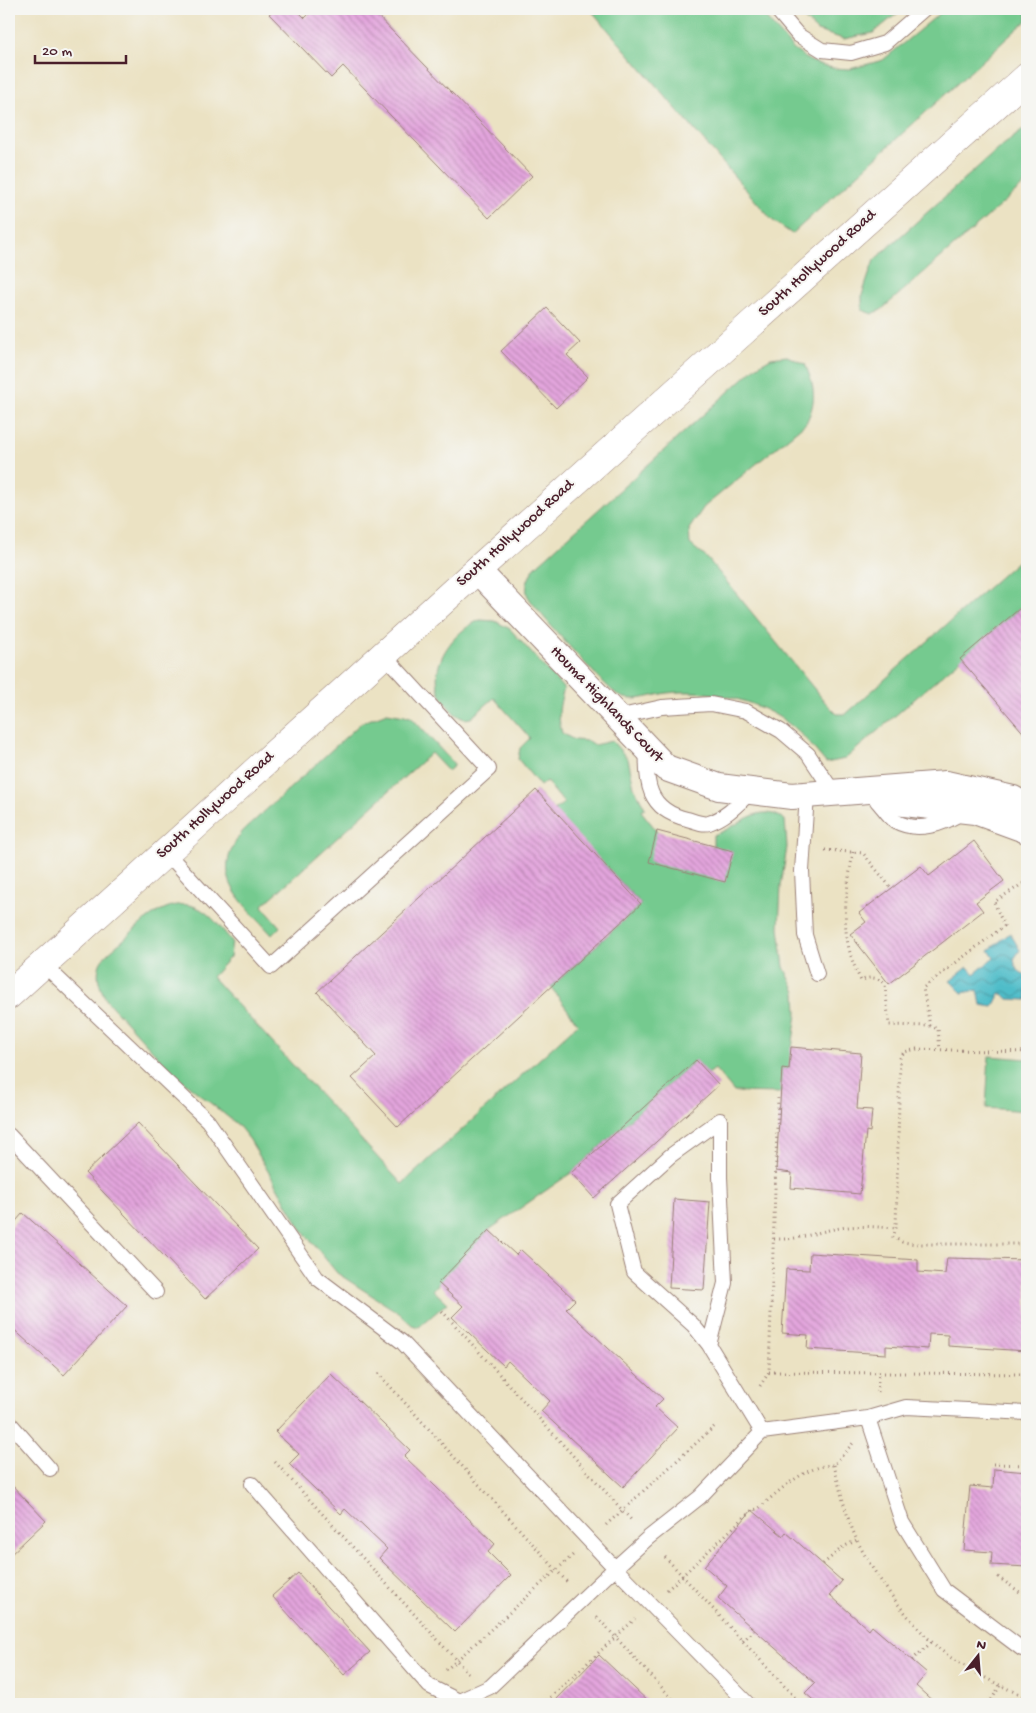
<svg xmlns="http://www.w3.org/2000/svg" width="1036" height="1713" viewBox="0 0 1036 1713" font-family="'Gochi Hand',sans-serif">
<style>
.green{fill:#75ca8f;stroke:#60745d}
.water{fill:url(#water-waves);stroke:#4d6e7a}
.building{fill:url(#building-back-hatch)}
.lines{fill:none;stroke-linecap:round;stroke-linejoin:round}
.service-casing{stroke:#9a8077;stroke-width:16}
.minor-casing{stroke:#9a8077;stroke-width:28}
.tertiary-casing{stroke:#9a8077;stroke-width:29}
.path{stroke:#9a8077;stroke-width:3;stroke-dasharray:1 4;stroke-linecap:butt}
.service{stroke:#fff;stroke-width:14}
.minor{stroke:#fff;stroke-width:26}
.tertiary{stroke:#fff;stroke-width:28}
.labels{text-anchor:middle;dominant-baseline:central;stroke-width:4;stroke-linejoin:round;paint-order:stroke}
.street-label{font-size:16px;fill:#4a1f2b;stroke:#f6f6f2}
</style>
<defs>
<pattern id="water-waves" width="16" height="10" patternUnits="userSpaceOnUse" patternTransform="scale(1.25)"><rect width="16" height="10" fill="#50bdc9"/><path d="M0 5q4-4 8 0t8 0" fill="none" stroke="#4499a3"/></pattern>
<pattern id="building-back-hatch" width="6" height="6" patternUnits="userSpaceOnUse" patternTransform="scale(1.25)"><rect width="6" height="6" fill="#e3a5dd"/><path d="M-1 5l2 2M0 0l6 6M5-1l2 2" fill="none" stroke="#ba86b3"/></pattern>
</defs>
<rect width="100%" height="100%" fill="#f6f6f2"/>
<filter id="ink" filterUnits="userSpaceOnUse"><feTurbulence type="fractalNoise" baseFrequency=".02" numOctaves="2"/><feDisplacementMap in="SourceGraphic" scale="10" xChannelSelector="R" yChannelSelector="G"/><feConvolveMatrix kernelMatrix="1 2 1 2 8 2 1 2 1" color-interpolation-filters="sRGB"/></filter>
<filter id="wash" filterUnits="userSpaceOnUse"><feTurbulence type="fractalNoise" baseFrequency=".0096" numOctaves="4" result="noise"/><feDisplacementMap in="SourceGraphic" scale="20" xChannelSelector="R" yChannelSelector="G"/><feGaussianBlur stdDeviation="1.12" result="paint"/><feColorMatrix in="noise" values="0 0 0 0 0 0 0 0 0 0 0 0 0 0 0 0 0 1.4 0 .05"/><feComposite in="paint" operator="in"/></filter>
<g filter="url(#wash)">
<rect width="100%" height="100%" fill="#ebe2c3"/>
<path class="green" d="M590,9H758L794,50L810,61L832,68L850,69L883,60L945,9H1027V20L792,234L772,220Z
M794,9H903L873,33L844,39L817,31Z
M1027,127V182L881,310L872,314L862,310V295L874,260L998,149Z
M787,356L805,364C815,387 817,401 806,423L704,507L689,529L690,544L708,559L825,702L837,714H846L1027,553V602L845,759L826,763C816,751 805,737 793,727C760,700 708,688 667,693C652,695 632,704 618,695C606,688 529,604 527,594C525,583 530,575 536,566L757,366L771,358Z
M480,620L495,621L510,629L564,689C559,705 557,716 562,733L574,740L588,741L594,745L612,741L628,759L634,787L645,808L641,811L657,831L725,881L713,846V835C738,828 759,800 785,820L787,847L781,886L779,928L784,967L796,992L797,1014L789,1069H782L781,1093L734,1092L715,1069L708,1074L696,1060L571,1173L489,1230L433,1290L447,1303L419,1327L412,1325L399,1313L337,1273L302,1230L250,1140L238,1125L173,1073L107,1001C101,990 95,977 100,964C104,955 114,948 121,942C141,924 167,896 196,907C211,913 222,930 232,941L230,957L212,977L402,1184L578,1024L551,987L641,904L554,810L564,803L546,781L540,786L518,759L520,748L530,738L494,698L471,718L465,719C457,717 452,711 447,705C422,675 449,633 480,620Z
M387,713L411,717L455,765L448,771L431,753L262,906L280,927L272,935C241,900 207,877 243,831L361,723Z
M989,1056L1027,1059V1111L986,1108Z"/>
<path class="water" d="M1010,933L1020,950L1014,959C1015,968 1019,973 1027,975V1000L1009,999L1000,993L993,1007L981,1005L978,990L962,993L950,981L968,967L974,974L994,958L989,950Z"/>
<g id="blocks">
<path class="building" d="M275,9H296L305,18L314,9H371L532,176L489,218L343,66L331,78L269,14Z
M547,308L580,343L567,355L588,377L556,408L501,351Z
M1026,603L1027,604V737L960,659Z
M536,790L641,904L398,1127L352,1078L376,1056L317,992Z
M657,831L733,851L725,882L649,862Z
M974,841L1004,881L976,902L983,911L889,984L850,934L866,922L859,913L921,866L929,876Z
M791,1047L861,1053L857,1109L872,1110L870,1132L866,1131L860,1194L791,1188L792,1173L776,1171L782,1068L789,1069Z
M696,1060L719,1085L594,1198L571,1173Z
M138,1123L258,1249L205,1299L85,1173Z
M674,1199L710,1202L704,1290L669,1288Z
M23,1213L127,1306L64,1375L9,1325V1229Z
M489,1230L516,1255L521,1250L575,1300L566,1309L663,1399L655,1407L678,1428L623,1487L541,1411L550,1401L508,1361L504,1366L452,1317L463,1306L438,1283Z
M810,1253L918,1260V1272L945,1274L947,1258L1027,1260V1351L948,1346V1335L929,1334L928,1349L886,1346V1354L807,1349L808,1335L782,1333L786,1269L809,1270Z
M331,1374L410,1450L404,1456L495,1544L488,1552L511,1575L455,1632L379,1558L387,1549L345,1509L341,1514L289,1464L299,1454L275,1432Z
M994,1469L1027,1472V1567L991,1565L992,1552L964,1550L970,1486L993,1488Z
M9,1482L46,1521L9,1556Z
M752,1510L783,1536L786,1532L842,1581L830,1595L869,1630L872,1626L927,1673L916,1686L936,1704H818L805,1693L815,1683L718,1598L727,1586L704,1566Z
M298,1573L370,1652L344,1675L272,1596Z
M599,1655L651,1704H551Z"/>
</g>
</g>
<g filter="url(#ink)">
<use href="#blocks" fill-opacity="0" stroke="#9a8077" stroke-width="1"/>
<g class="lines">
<g class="service-casing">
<path id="service" d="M776,9L798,35L822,50L851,53L885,43L924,9
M617,717L662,707L711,704L746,711L781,731L808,754L834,793
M647,748C645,783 648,810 687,819C694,821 703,825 709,823C727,817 739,803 752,791
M807,795L802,871L805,935L817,974
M877,801C882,806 889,817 895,821C916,833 944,825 962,812
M166,852L271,967L489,769L383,654
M43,964L208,1121L317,1278L402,1342L615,1568L490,1687L459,1701L429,1686L252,1484
M9,1135L156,1292
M709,1345L725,1283L720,1177V1120L670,1156L617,1204L634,1272L693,1325L709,1345L762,1432L868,1418
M1027,1413L906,1407L868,1418L902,1522L944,1590L1022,1649L1027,1650
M9,1422L50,1469
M748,1704L615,1568L648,1538L700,1497L762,1432"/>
</g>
<g class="minor-casing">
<path id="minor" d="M477,570L666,768L719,787L792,796L946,784L1013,799L1027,807
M887,801L975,811L1027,830"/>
</g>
<g class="tertiary-casing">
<path id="tertiary" d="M9,995L477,570L1027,77"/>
</g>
<path class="path" d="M825,850L863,853L891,888
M853,852C845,901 838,935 861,981C870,976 877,977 885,984L889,1025L930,1026L938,1029L940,1050
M930,1026L923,988L1004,926L994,902L1027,881
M1027,1052L917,1049L904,1052L900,1058L896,1228L893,1237L902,1242L917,1244H1027
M774,1239C803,1240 814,1232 840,1228C859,1225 877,1227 896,1228
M442,1311L633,1522
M769,1372L1027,1374
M378,1373L568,1583
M760,1386L769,1372L778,1098
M877,1392L879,1372
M275,1462L468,1673
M993,1464L1027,1465
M834,1465C840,1490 846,1515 856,1538C872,1574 918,1635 950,1657C971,1671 1003,1688 1027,1697
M606,1525L715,1426
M665,1557L801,1704
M823,1564L843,1547L857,1540
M998,1577L1027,1597
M667,1590L752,1510L758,1509C779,1491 805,1465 834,1465L853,1443
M597,1617L677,1704
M743,1641L754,1630
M912,1660L933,1641
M446,1670L573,1555
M543,1704L635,1619
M989,1704L1001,1684"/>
<use href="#service" class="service"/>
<use href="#minor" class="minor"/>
<use href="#tertiary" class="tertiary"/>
</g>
</g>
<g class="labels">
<g class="street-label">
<text transform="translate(818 264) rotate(-42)">South Hollywood Road</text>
<text transform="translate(516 534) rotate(-42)">South Hollywood Road</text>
<text transform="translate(606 705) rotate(46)">Houma Highlands Court</text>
<text transform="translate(216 806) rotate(-42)">South Hollywood Road</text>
</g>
</g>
<rect width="1036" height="1713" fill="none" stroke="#f6f6f2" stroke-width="30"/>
<g transform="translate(978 1656) rotate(17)" stroke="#f6f6f2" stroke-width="4" paint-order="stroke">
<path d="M0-4L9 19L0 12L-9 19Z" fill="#4a1f2b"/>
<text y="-8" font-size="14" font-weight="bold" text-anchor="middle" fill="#4a1f2b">N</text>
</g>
<path d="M35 55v8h91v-8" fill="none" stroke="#4a1f2b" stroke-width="2.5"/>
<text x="42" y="55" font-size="15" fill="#4a1f2b" stroke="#f6f6f2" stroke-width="4" paint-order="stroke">20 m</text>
</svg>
